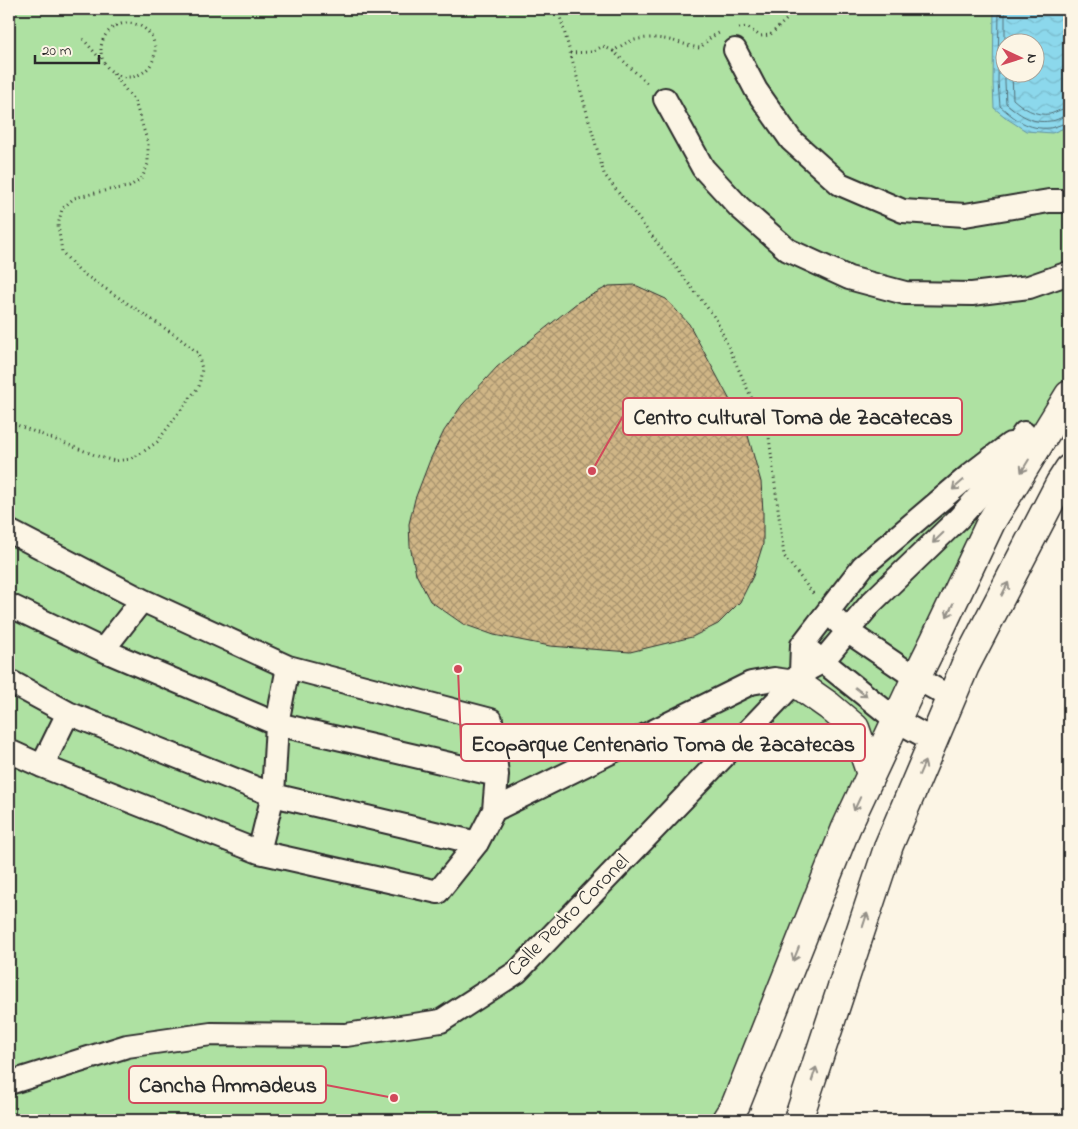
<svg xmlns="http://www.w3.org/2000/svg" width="1078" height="1129" viewBox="0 0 1078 1129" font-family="'Indie Flower',sans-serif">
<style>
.green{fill:#aee1a2;stroke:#6c8666;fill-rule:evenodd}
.water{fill:url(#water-waves);stroke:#65939f;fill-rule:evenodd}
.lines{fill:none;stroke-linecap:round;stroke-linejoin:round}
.shore{stroke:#527078;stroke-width:1}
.building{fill:url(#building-cross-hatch);stroke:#2b2b2b}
.minor-casing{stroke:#2b2b2b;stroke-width:26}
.major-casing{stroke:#2b2b2b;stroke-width:31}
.path{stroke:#2b2b2b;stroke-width:3;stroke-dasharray:1 4;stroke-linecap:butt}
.minor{stroke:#fcf5e5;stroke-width:22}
.major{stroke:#fcf5e5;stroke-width:28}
.oneway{stroke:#949088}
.labels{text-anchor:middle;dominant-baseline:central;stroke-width:4;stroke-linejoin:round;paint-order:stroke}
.street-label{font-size:21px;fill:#2b2b2b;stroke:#fcf5e5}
.leader{fill:none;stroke:#d1495b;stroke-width:2}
.callout-dot{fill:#d1495b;stroke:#fcf5e5;stroke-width:2}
.callout{fill:#fcf5e5;stroke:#d1495b;stroke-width:2}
.callout-label{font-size:22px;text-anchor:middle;font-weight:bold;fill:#2b2b2b}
</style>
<defs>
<pattern id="water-waves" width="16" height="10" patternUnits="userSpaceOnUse" patternTransform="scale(1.25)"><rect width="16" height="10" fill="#8cd8ec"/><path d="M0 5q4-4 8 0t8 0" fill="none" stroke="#79bacb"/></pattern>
<pattern id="building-cross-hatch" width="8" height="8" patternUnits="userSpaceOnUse" patternTransform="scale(1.25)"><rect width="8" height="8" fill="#d0b686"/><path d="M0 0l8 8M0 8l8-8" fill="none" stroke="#a9946e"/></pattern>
</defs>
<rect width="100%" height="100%" fill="#fcf5e5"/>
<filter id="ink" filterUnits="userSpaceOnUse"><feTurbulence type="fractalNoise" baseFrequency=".02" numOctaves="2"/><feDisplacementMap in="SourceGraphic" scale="10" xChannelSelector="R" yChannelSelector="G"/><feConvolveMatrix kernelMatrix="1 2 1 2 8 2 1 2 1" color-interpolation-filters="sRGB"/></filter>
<g filter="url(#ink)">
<path class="green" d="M9,9H1069V430L1027,431L760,1008L721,1104L711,1120H9ZM1006,42H1036V72H1006Z"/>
<path class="water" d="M994,9H1069V126L1052,133L1026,131L1009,120L994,108L993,83ZM1006,42H1036V72H1006Z"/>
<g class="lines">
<path class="shore" d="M999,9L998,82L1000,106C1015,119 1028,130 1050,128C1057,127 1063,123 1069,122
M1005,9V82L1006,103C1019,114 1031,124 1050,121C1057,121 1062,116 1069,115
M1012,72L1013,99C1023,108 1035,116 1050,114C1057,112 1062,108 1069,108"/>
</g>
<path class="building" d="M635,285L666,299L689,324L747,432L761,482L763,512V544L753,576L740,602L718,624L692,637L630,652L550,646L494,635L463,624L430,601L416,574L410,546L409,524L415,499L430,460L444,431L462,405L497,367L578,302L609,286Z"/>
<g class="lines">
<g class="minor-casing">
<path id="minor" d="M735,50L756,90L791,140L840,184L903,211L965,215L1049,201H1069
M665,99L703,168L739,207L788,250L849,278L905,293L972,294L1029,287L1069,273
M9,531L142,600L288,667L491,720L497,775L494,810L477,843L438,892L259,852L42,766L9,751
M9,605L103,650L277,724L497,775
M837,621L847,631L916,678L952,698
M103,650L142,600
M811,652L896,720L934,741
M801,673L802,645L863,566L971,474L1010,444
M9,681L68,713L273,795L477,843
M42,766L68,713
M494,810L751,683L774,679L795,682
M259,852L273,795L277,724L288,667
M9,1083L127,1046L211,1034L346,1035L441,1021L517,972L795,682L801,673L822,662L871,603L958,519L988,486L1024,433"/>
</g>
<g class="major-casing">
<path id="major" d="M795,682L829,706L855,728L871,774
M726,1120L736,1104L846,828L916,678L934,642L991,522L1069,395
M798,1120L889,845L965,666L1060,483L1069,469"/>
</g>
<path class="path" d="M558,9L604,174L716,319L769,437L784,556L815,596
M101 50a27 27 0 1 1 54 0a27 27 0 1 1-54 0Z
M739,28L747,27L760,36L770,35L787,19L789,9
M83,39L102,61
M613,51L649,85
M570,53L592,52L603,46L613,51C617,49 622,45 626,43C642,36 661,37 677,42C685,44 691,47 700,48L711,37L721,32
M9,422L100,457L115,461L131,459L143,452L157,442L199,386L202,369L198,353L178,337L79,271L62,252L58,225L62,209L74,198L108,190L129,187L142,178L148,164V143L135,102L112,72"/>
<use href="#minor" class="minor"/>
<use href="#major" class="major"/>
</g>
<defs><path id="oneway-shaft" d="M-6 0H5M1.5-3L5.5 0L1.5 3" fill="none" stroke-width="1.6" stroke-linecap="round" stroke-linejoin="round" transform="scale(1.25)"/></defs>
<g class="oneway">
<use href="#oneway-shaft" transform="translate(1025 466) rotate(121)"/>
<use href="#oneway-shaft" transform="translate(958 485) rotate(139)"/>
<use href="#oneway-shaft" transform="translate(938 538) rotate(136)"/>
<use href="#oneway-shaft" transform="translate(1005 589) rotate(-63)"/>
<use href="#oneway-shaft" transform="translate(950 610) rotate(115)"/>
<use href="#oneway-shaft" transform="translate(861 692) rotate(38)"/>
<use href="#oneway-shaft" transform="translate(922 768) rotate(-67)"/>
<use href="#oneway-shaft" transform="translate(857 804) rotate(115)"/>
<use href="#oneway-shaft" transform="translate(865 920) rotate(-72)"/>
<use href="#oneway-shaft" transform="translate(796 954) rotate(112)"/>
<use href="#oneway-shaft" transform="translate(814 1074) rotate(-72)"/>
</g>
</g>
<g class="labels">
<g class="street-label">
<text transform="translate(569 916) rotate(-45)">Calle Pedro Coronel</text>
</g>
</g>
<path class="leader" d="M592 471L623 416M458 669L461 743M394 1098L326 1085"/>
<g class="callout-dot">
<circle cx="592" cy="471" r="5"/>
<circle cx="458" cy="669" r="5"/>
<circle cx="394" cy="1098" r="5"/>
</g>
<g class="callout">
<rect x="623" y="398" width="339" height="37" rx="5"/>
<rect x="461" y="724" width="404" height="37" rx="5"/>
<rect x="129" y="1066" width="197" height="37" rx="5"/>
</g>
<g class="callout-label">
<text x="793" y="424">Centro cultural Toma de Zacatecas</text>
<text x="663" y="751">Ecoparque Centenario Toma de Zacatecas</text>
<text x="228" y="1092">Cancha Ammadeus</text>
</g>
<rect width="1078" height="1129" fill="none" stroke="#fcf5e5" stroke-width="30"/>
<rect x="15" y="15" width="1048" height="1099" fill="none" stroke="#2b2b2b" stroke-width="2" filter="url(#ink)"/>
<g transform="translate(1020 58) rotate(94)"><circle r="24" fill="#fcf5e5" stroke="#a8a49b"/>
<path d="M0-4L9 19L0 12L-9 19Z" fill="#d1495b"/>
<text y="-8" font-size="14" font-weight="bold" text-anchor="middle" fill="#2b2b2b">N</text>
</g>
<path d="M35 55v8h64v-8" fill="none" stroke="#2b2b2b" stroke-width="2.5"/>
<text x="42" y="55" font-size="15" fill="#2b2b2b" stroke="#fcf5e5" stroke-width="4" paint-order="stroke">20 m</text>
</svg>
